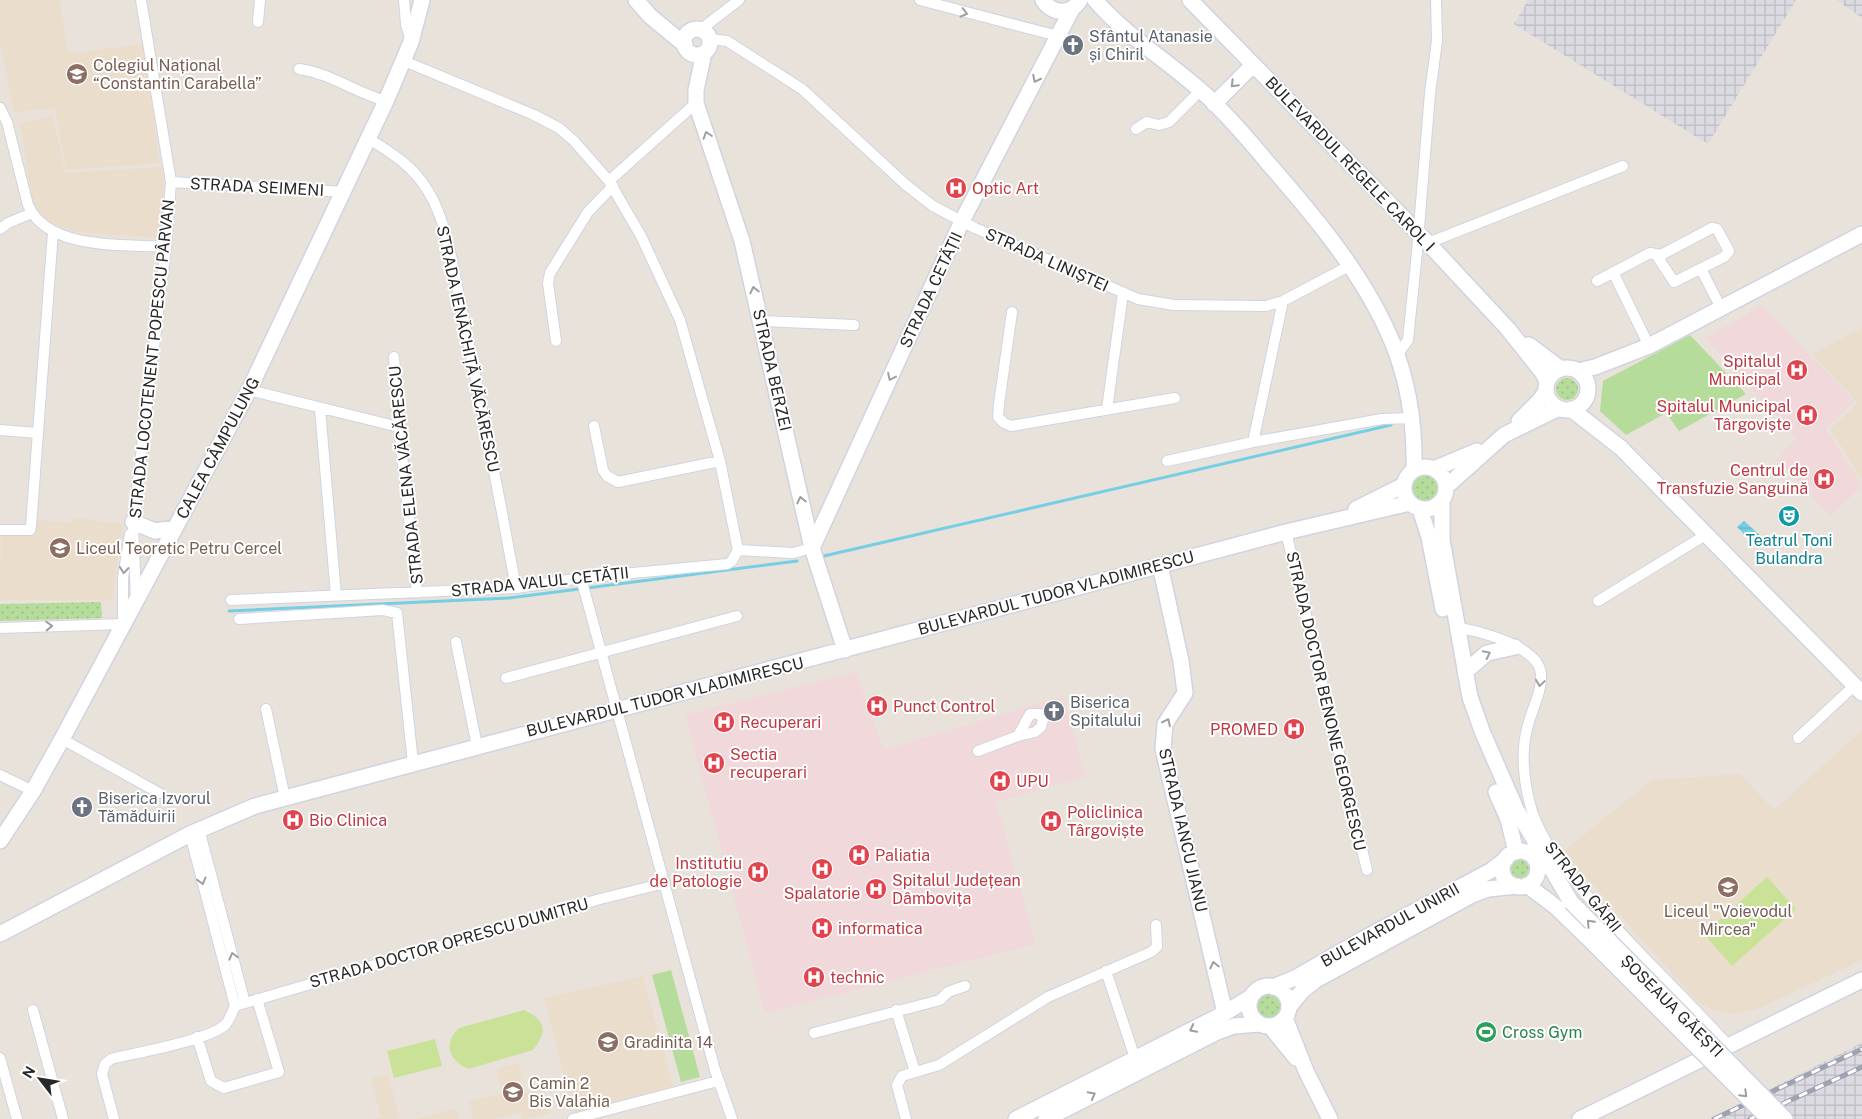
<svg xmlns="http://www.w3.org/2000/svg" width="1862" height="1119" viewBox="0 0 1862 1119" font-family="'Public Sans',sans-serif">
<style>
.industrial{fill:url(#industrial-grid)}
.education{fill:#eaddcb}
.medical{fill:#f0d8db}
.grass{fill:url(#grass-dots)}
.park{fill:#b6dc9b}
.pitch{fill:#c9e297}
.water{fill:url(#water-rules)}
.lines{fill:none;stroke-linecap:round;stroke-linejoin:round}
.stream{stroke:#75cfe4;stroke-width:3}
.street-casing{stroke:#d0d4e0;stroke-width:12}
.secondary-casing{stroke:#d0d4e0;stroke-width:18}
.street{stroke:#fff;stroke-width:10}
.secondary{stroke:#fff;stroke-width:15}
.rail-casing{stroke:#9ea2b1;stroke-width:5}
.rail{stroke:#fff;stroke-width:3;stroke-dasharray:9;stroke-linecap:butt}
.secondary-bridge-casing{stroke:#d0d4e0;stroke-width:18;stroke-linecap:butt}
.secondary-bridge{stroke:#fff;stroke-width:15}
.oneway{stroke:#9e9e9e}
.labels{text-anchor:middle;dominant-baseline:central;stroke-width:4;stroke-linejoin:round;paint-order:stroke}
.worship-label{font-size:16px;fill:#5b616d;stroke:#fff;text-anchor:start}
.education-label{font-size:16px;fill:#785e54;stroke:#fff;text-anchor:start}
.street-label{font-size:16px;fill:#282828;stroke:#fff}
.health-label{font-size:16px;fill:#be3a42;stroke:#fff;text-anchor:start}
.culture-label{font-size:16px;fill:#0d838f;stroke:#fff}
.leisure-label{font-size:16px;fill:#27864d;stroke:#fff;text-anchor:start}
</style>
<defs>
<pattern id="industrial-grid" width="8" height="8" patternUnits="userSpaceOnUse" patternTransform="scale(1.25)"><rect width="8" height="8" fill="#dcdbe2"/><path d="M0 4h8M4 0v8" fill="none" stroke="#bdbcc2"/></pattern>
<pattern id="grass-dots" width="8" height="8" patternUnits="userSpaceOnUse" patternTransform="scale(1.25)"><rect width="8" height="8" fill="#b6dc9b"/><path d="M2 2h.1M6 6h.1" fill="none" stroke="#9cbd86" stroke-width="1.8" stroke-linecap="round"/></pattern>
<pattern id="water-rules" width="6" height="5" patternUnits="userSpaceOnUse" patternTransform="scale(1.25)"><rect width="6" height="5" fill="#75cfe4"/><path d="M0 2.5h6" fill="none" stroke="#65b2c4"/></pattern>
</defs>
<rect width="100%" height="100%" fill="#e9e2da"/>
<path class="industrial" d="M1528,0H1796L1708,144L1514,24Z
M1837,0H1862V18Z
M1862,1043V1119H1710Z"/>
<path class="education" d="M0,0H60L68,54L143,44L160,163L66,170L55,108L14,112L0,42Z
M53,116L65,173L161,167L164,188L159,238L76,232L48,222L33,208L20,123Z
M1862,328V478L1830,429L1858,403L1812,354Z
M76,518L123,524L112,600H0L1,535L34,536L37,520L70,523Z
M1862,730V960L1757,1009L1739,1013H1727L1713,1010L1697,1001L1563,852L1652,780L1740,774L1774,810Z
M643,976L673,1086L574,1114L544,998Z
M518,1063L523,1079L519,1081L522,1094L544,1089L550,1113L526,1119H522L520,1112L492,1119H473L469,1101L510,1091L508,1084L500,1086L496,1070Z
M388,1074L400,1119H373L381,1117L371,1079Z
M456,1108L459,1119H416Z"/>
<path class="medical" d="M1762,306L1854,401L1826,429L1862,486L1831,516L1777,460L1796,438L1705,338Z
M856,672L884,750L1063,696L1086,777L996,802L1036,944L765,1013L685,715Z
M877,692L883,711L873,712L872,701H868L867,695Z"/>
<path class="grass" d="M1556 389a11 11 0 1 1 22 0a11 11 0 1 1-22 0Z
M1411 488a14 14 0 1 1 28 0a14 14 0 1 1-28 0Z
M101,602L102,618L0,621V604Z
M1511 869a9 9 0 1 1 18 0a9 9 0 1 1-18 0Z
M1255 1007a14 14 0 1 1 28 0a14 14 0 1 1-28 0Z"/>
<path class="park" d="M1690,335L1746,394L1679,431L1666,413L1626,435L1600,411L1603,381Z
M671,970L700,1077L681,1082L652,975Z"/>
<path class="pitch" d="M1767,877L1796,909L1732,966L1704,934Z
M524,1010C546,1020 548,1031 533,1050L468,1069C448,1060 443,1043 459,1028Z
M435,1039L442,1066L394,1078L387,1051Z"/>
<path class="water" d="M1744,521L1763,538L1755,545L1737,527Z"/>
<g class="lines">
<path class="stream" d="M824,556L1391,425
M229,611L509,598L797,561"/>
<g class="street-casing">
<path id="street" d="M404,0L406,24L411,41
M920,0L1058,36
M258,22L260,0
M700,30L739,0
M709,39L727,41L802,89L906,185L933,206L975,228L1138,299L1174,305L1266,306L1283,301L1349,266
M404,61L534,115L559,128L574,141L609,181L641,236L680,320L720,461L738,550
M299,69C330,73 356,93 386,101
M0,108L7,122L28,205C48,251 124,244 166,247
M1136,129L1147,122L1159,125L1169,122L1200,91
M369,139C392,153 414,167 428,191C448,223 454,274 462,311C481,403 499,495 516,588
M609,181L696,103
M171,182L344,192
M0,229L8,223L32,213
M1428,243L1623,166
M1701,269L1721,308
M1613,272L1649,346
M1597,281L1650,253L1661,255L1712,228L1717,229L1729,251L1724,257L1674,282L1657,256
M1012,312L999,404L998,417L1004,423L1011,426L1175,398
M761,321L854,325
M556,341L548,283L550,273L588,212L613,186
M1397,355L1408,340L1417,252L1430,93L1437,41L1436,0
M394,357L399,427L417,593
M249,390L399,427
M320,409L336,595
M1107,409L1123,293
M594,426L603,470L607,476L618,482L720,461
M0,430L38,433
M1253,442L1283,301
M1167,461L1253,442L1382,419L1413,418
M0,530H30L31,526L53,232
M1286,532L1367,870
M738,550L793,553L812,548
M581,578L715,1070L732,1119
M136,599L133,522L166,247L171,182L141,0
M231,600L516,588L581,578L727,564L732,561L738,550
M1598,601L1707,534
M239,619L383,610L397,613L413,763
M0,628L123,624V578L130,534
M1457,628C1479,630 1539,647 1541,674C1542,692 1532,709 1528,725C1520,752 1524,785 1532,811C1544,846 1567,872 1590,899C1634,950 1683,995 1728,1045
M456,642L477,746
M506,678L737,616
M266,709L285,798
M1798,738L1854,686
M62,739L159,793
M978,751L1018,736L1030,714H1040L1043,720L1041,727L1035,732L1018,736
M0,775L33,791
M199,829L245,1003
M1106,971L1135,1058
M235,1006L600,899L665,883
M33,1010L63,1119
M896,1010L915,1072
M814,1033L940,1000L948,992L965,986
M197,1037L211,1081L224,1088L279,1072L257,999
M0,1058L17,1119
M114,1119L102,1074L105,1064L111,1059C135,1053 211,1040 226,1024C230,1019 232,1012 235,1006L190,834
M573,1119L718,1081
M906,1119L897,1085L902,1076L939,1065L1048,997L1151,952L1157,947L1156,925"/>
</g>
<g class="secondary-casing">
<path id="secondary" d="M636,0L650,16L685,45
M1043,0C1053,15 1071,15 1080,0
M1095,0C1127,37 1171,63 1207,96C1229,117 1249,140 1268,163C1315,217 1366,277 1393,344C1409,384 1415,427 1414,470
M1190,0L1428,243L1508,329L1543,373L1547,382
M684 42a13 13 0 1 1 26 0a13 13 0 1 1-26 0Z
M704,53L696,90V103L742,241L812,548L845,650
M1214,104L1253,65
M1529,345L1561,369
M1546 389a21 21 0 1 1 42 0a21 21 0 1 1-42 0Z
M1578,371L1595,367L1649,346L1862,234
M1571,409L1621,448L1862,693
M1519,421L1540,400L1546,391
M1404 488a21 21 0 1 1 42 0a21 21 0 1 1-42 0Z
M1434,469L1477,451
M1446,487L1504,435L1559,408
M1442,501V540L1470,697L1482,731L1516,809L1571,902
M1356,509L1404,485
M1420,509L1429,537L1443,609
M133,522L155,531L175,528
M812,548L962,221L1072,9
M1160,565L1181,661L1185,693L1165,724L1163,749L1225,1013
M1465,672L1487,653L1515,647
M1496,792L1508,819L1516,852
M0,841L33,791L62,739L249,390L386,101L411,42L422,0
M1502 869a18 18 0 1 1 36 0a18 18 0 1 1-36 0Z
M1527,885L1556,907L1586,936
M0,934L190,834L255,806L1286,532L1410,503
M1249 1006a20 20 0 1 1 40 0a20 20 0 1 1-40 0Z
M1273,987L1295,978L1363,939L1492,870L1506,859
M1289,1007L1302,991L1316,980L1472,895L1488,889L1517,886
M1285,1018L1306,1071L1330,1119
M1270,1026L1296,1058
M1016,1119L1225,1013L1251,997
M1046,1119L1217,1032L1234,1026L1259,1024
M1580,1119L1862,980"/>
</g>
<use href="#street" class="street"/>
<use href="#secondary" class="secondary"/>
<g class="rail-casing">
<path id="rail" d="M1714,1119L1862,1049
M1750,1119L1862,1067"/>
</g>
<use href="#rail" class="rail"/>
<g class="secondary-bridge-casing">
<path id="secondary-bridge" d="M1571,902L1785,1119
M1586,936L1769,1119"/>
</g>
<use href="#secondary-bridge" class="secondary-bridge"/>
</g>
<defs><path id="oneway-chevron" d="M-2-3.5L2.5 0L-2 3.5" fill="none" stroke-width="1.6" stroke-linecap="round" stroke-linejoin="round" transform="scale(1.25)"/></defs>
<g class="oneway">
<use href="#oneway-chevron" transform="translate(964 13) rotate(14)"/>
<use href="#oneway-chevron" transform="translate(1036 79) rotate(117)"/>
<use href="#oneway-chevron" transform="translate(1234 84) rotate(135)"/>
<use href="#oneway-chevron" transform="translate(707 135) rotate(-108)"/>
<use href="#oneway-chevron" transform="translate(754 290) rotate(-103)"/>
<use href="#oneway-chevron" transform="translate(891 377) rotate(115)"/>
<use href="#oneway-chevron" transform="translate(801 500) rotate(-103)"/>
<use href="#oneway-chevron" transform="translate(124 570) rotate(96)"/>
<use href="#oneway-chevron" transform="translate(49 626) rotate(-2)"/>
<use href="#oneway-chevron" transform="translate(1487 654) rotate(-26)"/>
<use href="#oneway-chevron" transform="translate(1540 683) rotate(98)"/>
<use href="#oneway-chevron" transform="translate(1167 722) rotate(-64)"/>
<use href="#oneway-chevron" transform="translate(202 881) rotate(75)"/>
<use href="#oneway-chevron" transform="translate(1590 923) rotate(-134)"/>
<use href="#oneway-chevron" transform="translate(233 956) rotate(-105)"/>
<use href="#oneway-chevron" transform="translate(1214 965) rotate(-103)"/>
<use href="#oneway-chevron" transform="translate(1193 1029) rotate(153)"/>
<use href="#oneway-chevron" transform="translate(1744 1094) rotate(45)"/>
<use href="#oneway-chevron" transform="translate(1092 1095) rotate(-28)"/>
</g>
<defs>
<g id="church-disc" transform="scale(1.125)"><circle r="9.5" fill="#6b7280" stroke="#fff"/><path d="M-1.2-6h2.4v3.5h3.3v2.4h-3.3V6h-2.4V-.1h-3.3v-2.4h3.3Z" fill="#fff"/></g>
<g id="school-disc" transform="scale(1.125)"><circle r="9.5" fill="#8d6e63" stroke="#fff"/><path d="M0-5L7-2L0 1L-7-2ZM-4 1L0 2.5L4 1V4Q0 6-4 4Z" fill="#fff"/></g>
<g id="hospital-disc" transform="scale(1.125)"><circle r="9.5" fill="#e0444e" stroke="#fff"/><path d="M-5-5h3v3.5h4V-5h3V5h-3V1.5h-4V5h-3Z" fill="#fff"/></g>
<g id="theatre-disc" transform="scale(1.125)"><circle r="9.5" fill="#0f9aa8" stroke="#fff"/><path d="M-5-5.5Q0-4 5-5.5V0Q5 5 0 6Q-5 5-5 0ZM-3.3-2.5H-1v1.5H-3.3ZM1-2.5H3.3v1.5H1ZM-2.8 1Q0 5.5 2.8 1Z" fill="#fff"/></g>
<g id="stadium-disc" transform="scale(1.125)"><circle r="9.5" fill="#2e9e5b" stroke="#fff"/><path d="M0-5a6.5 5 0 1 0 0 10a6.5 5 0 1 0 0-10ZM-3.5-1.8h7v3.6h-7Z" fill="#fff"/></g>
</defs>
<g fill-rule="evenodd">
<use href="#church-disc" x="1073" y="45"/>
<use href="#school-disc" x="77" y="74"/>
<use href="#hospital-disc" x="956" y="188"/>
<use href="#hospital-disc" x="1797" y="370"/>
<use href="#hospital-disc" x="1807" y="415"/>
<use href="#hospital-disc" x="1824" y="479"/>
<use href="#theatre-disc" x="1789" y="516"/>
<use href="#school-disc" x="60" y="548"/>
<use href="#hospital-disc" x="877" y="706"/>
<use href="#church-disc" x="1054" y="711"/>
<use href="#hospital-disc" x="724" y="722"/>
<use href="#hospital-disc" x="1294" y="729"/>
<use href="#hospital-disc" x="714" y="763"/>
<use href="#hospital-disc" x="1000" y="781"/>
<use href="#church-disc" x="82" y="807"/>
<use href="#hospital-disc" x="293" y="820"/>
<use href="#hospital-disc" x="1051" y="821"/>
<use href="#hospital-disc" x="859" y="855"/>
<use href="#hospital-disc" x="822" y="869"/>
<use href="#hospital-disc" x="758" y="872"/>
<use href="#school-disc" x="1728" y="887"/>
<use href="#hospital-disc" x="876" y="889"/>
<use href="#hospital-disc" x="822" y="928"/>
<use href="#hospital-disc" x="814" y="977"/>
<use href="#stadium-disc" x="1486" y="1032"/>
<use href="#school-disc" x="608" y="1042"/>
<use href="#school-disc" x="513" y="1092"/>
</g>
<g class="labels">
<g class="worship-label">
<text x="1089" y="36">Sfântul Atanasie<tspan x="1089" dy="18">și Chiril</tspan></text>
<text x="1070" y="702">Biserica<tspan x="1070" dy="18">Spitalului</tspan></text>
<text x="98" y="798">Biserica Izvorul<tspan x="98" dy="18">Tămăduirii</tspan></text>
</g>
<g class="education-label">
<text x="93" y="65">Colegiul Național<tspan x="93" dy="18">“Constantin Carabella”</tspan></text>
<text x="76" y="548">Liceul Teoretic Petru Cercel</text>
<text x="1728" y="911" text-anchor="middle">Liceul "Voievodul<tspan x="1728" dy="18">Mircea"</tspan></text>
<text x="624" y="1042">Gradinita 14</text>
<text x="529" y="1083">Camin 2<tspan x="529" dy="18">Bis Valahia</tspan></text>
</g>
<g class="street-label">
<text transform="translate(1350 164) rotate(46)">BULEVARDUL REGELE CAROL I</text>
<text transform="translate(257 187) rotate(3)">STRADA SEIMENI</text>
<text transform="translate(1047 260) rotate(24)">STRADA LINIȘTEI</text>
<text transform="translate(931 290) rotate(-65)">STRADA CETĂȚII</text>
<text transform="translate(468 349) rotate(78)">STRADA IENĂCHIȚĂ VĂCĂRESCU</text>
<text transform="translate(152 359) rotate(-84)">STRADA LOCOTENENT POPESCU PÂRVAN</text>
<text transform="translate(772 370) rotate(77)">STRADA BERZEI</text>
<text transform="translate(218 448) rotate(-62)">CALEA CÂMPULUNG</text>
<text transform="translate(406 475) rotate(-96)">STRADA ELENA VĂCĂRESCU</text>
<text transform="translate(540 582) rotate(-6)">STRADA VALUL CETĂȚII</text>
<text transform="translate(1056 593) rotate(-15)">BULEVARDUL TUDOR VLADIMIRESCU</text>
<text transform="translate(665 697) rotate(-14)">BULEVARDUL TUDOR VLADIMIRESCU</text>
<text transform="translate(1326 701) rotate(77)">STRADA DOCTOR BENONE GEORGESCU</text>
<text transform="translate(1183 830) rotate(77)">STRADA IANCU JIANU</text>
<text transform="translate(1583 887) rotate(51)">STRADA GĂRII</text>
<text transform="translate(1390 925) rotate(-29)">BULEVARDUL UNIRII</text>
<text transform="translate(449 943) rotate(-16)">STRADA DOCTOR OPRESCU DUMITRU</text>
<text transform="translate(1672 1006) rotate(45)">ȘOSEAUA GĂEȘTI</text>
</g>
<g class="health-label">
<text x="972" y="188">Optic Art</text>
<text x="1781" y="361" text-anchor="end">Spitalul<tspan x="1781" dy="18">Municipal</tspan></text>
<text x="1791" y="406" text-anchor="end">Spitalul Municipal<tspan x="1791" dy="18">Târgoviște</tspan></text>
<text x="1808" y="470" text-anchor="end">Centrul de<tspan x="1808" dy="18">Transfuzie Sanguină</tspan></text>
<text x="893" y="706">Punct Control</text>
<text x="740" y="722">Recuperari</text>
<text x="1278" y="729" text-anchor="end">PROMED</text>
<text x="730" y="754">Sectia<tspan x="730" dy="18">recuperari</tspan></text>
<text x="1016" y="781">UPU</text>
<text x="1067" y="812">Policlinica<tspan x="1067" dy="18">Târgoviște</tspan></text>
<text x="309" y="820">Bio Clinica</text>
<text x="875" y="855">Paliatia</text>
<text x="742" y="863" text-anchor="end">Institutiu<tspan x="742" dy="18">de Patologie</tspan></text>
<text x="892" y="880">Spitalul Județean<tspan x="892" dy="18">Dâmbovița</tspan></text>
<text x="822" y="893" text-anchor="middle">Spalatorie</text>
<text x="838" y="928">informatica</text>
<text x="830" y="977">technic</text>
</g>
<g class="culture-label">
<text x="1789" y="540">Teatrul Toni<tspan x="1789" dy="18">Bulandra</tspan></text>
</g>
<g class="leisure-label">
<text x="1502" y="1032">Cross Gym</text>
</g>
</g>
<g transform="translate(40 1079) rotate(301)" stroke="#ffffff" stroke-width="4" paint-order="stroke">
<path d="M0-4L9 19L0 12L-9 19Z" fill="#282828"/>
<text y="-8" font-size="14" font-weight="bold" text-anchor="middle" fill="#282828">N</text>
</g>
</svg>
